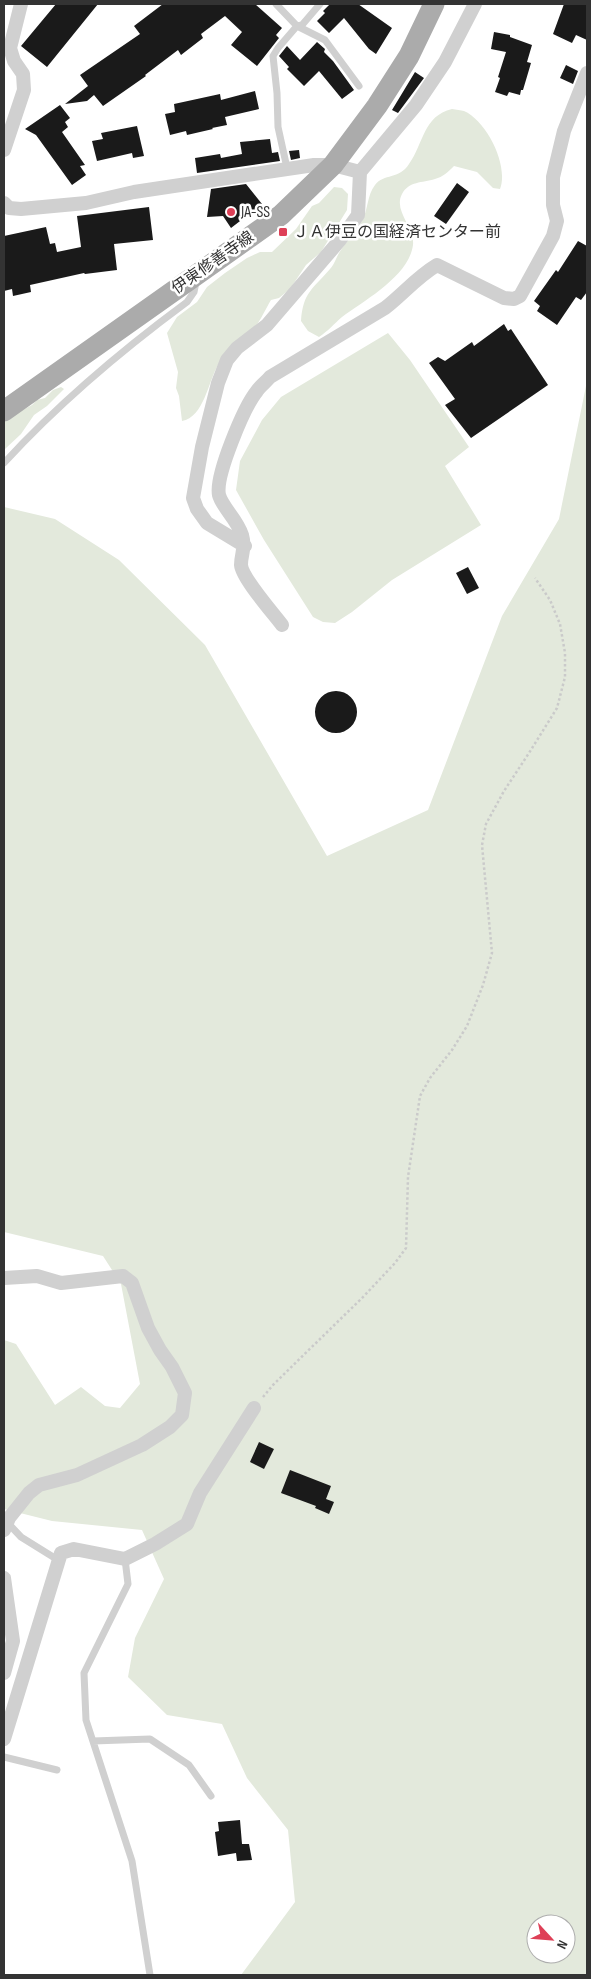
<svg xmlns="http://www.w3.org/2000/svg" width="591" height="1979" viewBox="0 0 591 1979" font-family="'Sofia Sans Condensed','Noto Sans JP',sans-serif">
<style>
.green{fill:#e3e9dc;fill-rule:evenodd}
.building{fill:#1a1a1a}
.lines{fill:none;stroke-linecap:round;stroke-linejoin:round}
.path{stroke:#cacaca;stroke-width:2.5;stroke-dasharray:2.5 2.5;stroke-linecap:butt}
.lane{stroke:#d0d0d0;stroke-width:7}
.street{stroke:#d0d0d0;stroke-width:14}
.primary{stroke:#ababab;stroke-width:21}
.poi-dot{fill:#de4057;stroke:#fff;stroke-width:2}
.labels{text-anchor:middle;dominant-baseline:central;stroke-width:5;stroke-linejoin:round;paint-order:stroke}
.poi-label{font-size:16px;fill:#333;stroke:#fff;text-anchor:start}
.street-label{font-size:16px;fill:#333;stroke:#fff}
</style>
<rect width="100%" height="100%" fill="#fff"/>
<path class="green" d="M452,109C456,110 461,110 464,111C487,121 509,166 500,189L493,188L477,172L454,166C448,172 443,177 435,179C422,183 409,181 402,194C393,211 415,227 413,245C409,276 365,300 342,317C334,324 328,331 319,337L308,331L301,321C303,292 313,289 330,269C334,265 336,258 339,253C346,242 355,233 362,221C368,210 367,195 375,185C384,173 399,180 409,164C424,143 423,116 452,109Z
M334,187L342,188L348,194L347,210L321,252L306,265L290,289L279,298L271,300C265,310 261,320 253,330C243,341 226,352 218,365C208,382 204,417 182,421L179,396L176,388L178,372L167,333L177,317L197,302L207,287L225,273L247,258L260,252H272L296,229L312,206L319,203Z
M388,333L410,360L469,447L445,466L481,525L392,580L352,612L335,623L323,622L313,617L264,540L236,490L240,461L262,420L281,397Z
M587,381V1975H241L295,1902L288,1830L247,1778L222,1724L167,1715L128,1677L135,1638L164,1579L142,1530L52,1521L4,1509V1340L16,1344L55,1405L81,1387L105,1406L120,1408L140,1384L121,1284L103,1256L4,1232V507L55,519L119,560L205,645L327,856L428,810L502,616L559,519ZM536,1924H566V1954H536Z
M61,387L64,389L47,406L34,415L21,434L4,450V420L32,405L37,400L45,398L53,390Z"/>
<path class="building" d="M56,4H98L47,67L21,46Z
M163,4H255L282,28L276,35L279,38L257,66L231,45L242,32L225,16L201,34L203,38L181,55L178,50L145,75L146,76L103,106L94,95L87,101L65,104L88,86L80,75L140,34L134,26Z
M330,4H358L392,28L376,54L369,49L344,18L329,33L317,21L325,13L323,11Z
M564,4H587V40L576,35L572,43L553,34Z
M494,32L510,35V37L532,45L527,62L531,63L523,90H521L520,95L509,92L507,96L495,92L500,78L498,77L506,52L491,49Z
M317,42L325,49L324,52L333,61L354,90L342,99L319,71L304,86L287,69L289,67L279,56L287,46L300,60Z
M566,65L578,71L573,84L560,78Z
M415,72L424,78L398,113L392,110Z
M255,91L259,109L225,117L227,125L212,128L213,129L187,135L186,131L170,135L165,114L175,112L174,104L220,94L221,100Z
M60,105L70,118L65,122L68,127L62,132L85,165L80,166L86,175L72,185L36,135L25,129Z
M137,126L144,156L133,158L132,153L97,161L92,141L103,139L101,133Z
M270,139L272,153L278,152L280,161L197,173L195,158L220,154L221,158L242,154L240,142Z
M299,150L300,158L291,160L289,151Z
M457,183L469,192L446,224L434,216Z
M246,184L262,204L231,228L223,216L207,217L211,189Z
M149,207L153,240L114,244L117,270L85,274L84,273L30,285L31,292L13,296L12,289L4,291V236L46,227L50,244L55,243L57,252L81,247L77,216Z
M578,241L587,246V292L581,300L576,297L557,325L537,311L540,306L534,301L556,270L558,272Z
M504,324L508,331L511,329L548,385L471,438L445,405L455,399L429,363L438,357L445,361L472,342L474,346Z
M468,567L479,588L467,594L456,573Z
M315 712a21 21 0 1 1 42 0a21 21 0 1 1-42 0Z
M259,1442L274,1449L264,1469L250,1462Z
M290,1470L331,1486L326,1499L334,1502L329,1514L315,1508L316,1506L281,1493Z
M240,1820L242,1844H249L252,1860L237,1861L236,1853L218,1856L215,1832L219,1831L218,1822Z"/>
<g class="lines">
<path class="path" d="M263,1397L273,1385L364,1296L395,1263L406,1248L408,1177L420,1096L430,1078L452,1050L467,1026L483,985L492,953L482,845L486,824L504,791L529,753L557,708L565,677V653L560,624L550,600L535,578"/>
<path class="lane" d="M276,4L297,26L325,40L359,86
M287,168L278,127L277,93L273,56L278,48L297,26L302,25L320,4
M4,463C59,403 122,350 187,302L194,292L196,282
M7,1522L21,1537L58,1560
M125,1559L128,1584L84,1673L86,1720L132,1861L150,1975
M93,1741L150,1739L189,1765L211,1796
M4,1757L57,1770"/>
<path class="street" d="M4,150L24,90L23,74L14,61L10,48L21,4
M4,203L9,208L21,209L86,203L134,192L314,165H333L360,172L416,105L445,62L475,4
M245,546L207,523L197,509L193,498L202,447L218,383L227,360L237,348L267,325L340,240L358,215L360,172
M282,625C273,613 242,578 241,565C241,553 246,549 242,535C237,519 222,507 219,495C215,476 244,407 257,391C260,386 266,382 270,377L385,308C403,294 417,277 437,265L504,298L514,299L520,296L553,236L557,221L553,205V177L564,131L587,73
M4,1278L37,1276L61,1283L123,1276L132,1283L148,1328L160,1350L172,1367L185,1393L182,1415L170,1427L142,1445L77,1475L39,1485L29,1493L9,1518L4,1530
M4,1578L13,1641L4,1673
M4,1739L61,1553L74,1549L125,1559L155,1544L187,1524L200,1493L254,1408"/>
<path class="primary" d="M4,411L281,215L333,165L377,106L409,56L434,4"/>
</g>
<g class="poi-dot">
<circle cx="231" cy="212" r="5"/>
<rect x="278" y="227" width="10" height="10" rx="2.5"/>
</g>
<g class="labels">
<g class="poi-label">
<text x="241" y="212">JA-SS</text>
<text x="293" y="232">ＪＡ伊豆の国経済センター前</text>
</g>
<g class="street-label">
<text transform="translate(213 263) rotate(-35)">伊東修善寺線</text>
</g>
</g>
<rect width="591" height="1979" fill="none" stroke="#333333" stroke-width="10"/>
<g transform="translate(551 1939) rotate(116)"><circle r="24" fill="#ffffff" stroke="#adadad"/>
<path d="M0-4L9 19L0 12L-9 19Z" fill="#de4057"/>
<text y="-8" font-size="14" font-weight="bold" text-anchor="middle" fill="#333333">N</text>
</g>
</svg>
